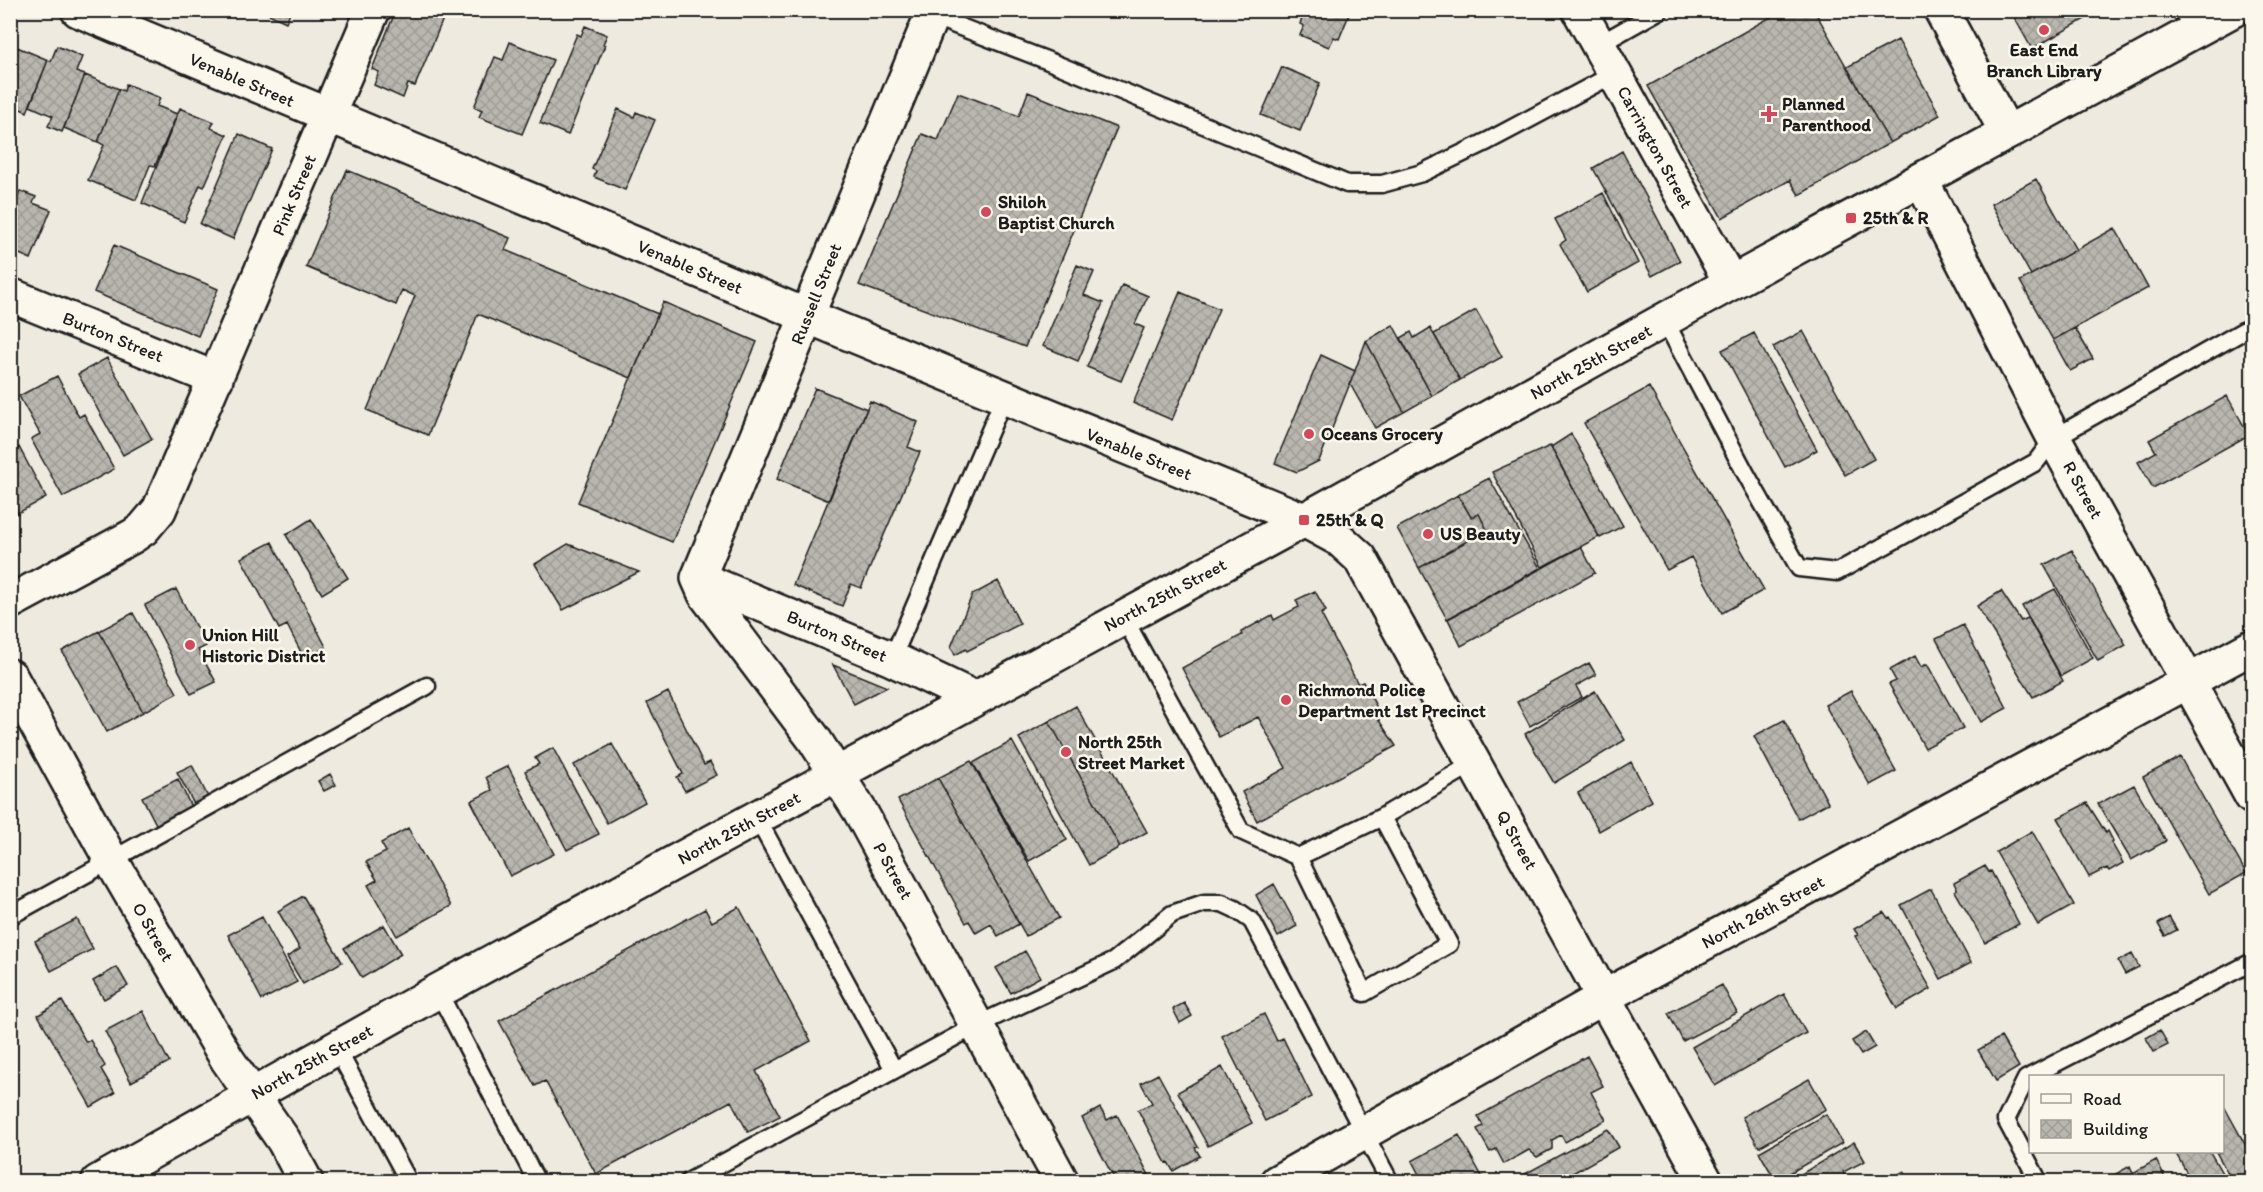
<svg xmlns="http://www.w3.org/2000/svg" width="2263" height="1192" viewBox="0 0 2263 1192" font-family="Itim,sans-serif">
<style>
.building{fill:url(#building-cross-hatch);stroke:#1c1c1c;stroke-width:1.5}
.lines{fill:none;stroke-linecap:round;stroke-linejoin:round}
.service-casing{stroke:#1c1c1c;stroke-width:21}
.minor-casing{stroke:#1c1c1c;stroke-width:38}
.tertiary-casing{stroke:#1c1c1c;stroke-width:38}
.secondary-casing{stroke:#1c1c1c;stroke-width:38}
.service{stroke:#fbf7ec;stroke-width:16}
.minor{stroke:#fbf7ec;stroke-width:33}
.tertiary{stroke:#fbf7ec;stroke-width:33}
.secondary{stroke:#fbf7ec;stroke-width:33}
.poi-dot{fill:#d1495b;stroke:#fbf7ec;stroke-width:2}
.labels{text-anchor:middle;dominant-baseline:central;stroke-width:5;stroke-linejoin:round;paint-order:stroke}
.poi-label{font-size:18px;font-weight:bold;fill:#1c1c1c;stroke:#fbf7ec;text-anchor:start}
.street-label{font-size:18px;fill:#1c1c1c;stroke:#fbf7ec}
</style>
<defs>
<pattern id="building-cross-hatch" width="8" height="8" patternUnits="userSpaceOnUse" patternTransform="scale(1.5)"><rect width="8" height="8" fill="#b9b6af"/><path d="M0 0l8 8M0 8l8-8" fill="none" stroke="#9e9c96"/></pattern>
</defs>
<rect width="100%" height="100%" fill="#eeeadf"/>
<filter id="ink" filterUnits="userSpaceOnUse"><feTurbulence type="fractalNoise" baseFrequency=".0167" numOctaves="2"/><feDisplacementMap in="SourceGraphic" scale="12" xChannelSelector="R" yChannelSelector="G"/><feConvolveMatrix kernelMatrix="1 2 1 2 8 2 1 2 1" color-interpolation-filters="sRGB"/></filter>
<g filter="url(#ink)">
<path class="building" d="M260,10H291L286,22Z
M396,10H435L433,15L443,19L415,86L408,84L403,98L374,85L379,72L372,69Z
M1305,10H1351L1339,39L1334,37L1329,47L1300,35L1304,26L1300,24Z
M1783,10H1814L1890,143L1799,195L1790,180L1722,218L1648,86Z
M2010,10H2101L2032,49Z
M585,26L607,35L603,44L605,45L568,135L540,123L577,34L581,36Z
M10,27L17,30L12,44L17,47L10,64Z
M1898,40L1940,115L1890,143L1847,67Z
M510,42L553,60L522,134L479,117L482,110L474,107L495,57L503,60Z
M57,46L82,57L76,72L85,75L62,132L48,126L53,116L30,106L48,60L51,61Z
M17,47L48,60L27,112L14,106L16,101L10,99V64Z
M1282,67L1320,83L1300,131L1261,115Z
M85,75L119,89L98,142L64,128Z
M126,84L160,98L157,106L177,114L155,166L150,165L136,200L88,180L104,145L98,142L119,89L124,91Z
M1028,92L1117,128L1025,347L859,285L922,134L938,140L958,93L1019,116Z
M180,108L214,122L211,128L227,135L204,187L200,185L184,222L142,203Z
M618,109L634,117L636,112L655,120L625,190L594,177L596,171L592,169Z
M239,134L272,149L233,239L200,224Z
M1622,151L1680,261L1652,276L1593,168Z
M347,170L510,238L505,250L658,314L631,378L478,314L428,435L367,410L415,296L402,290L396,305L306,267Z
M2036,179L2076,250L2031,275L1991,204Z
M10,190L19,194L10,213Z
M20,191L36,197L33,203L51,210L31,259L10,250V213Z
M1603,193L1638,263L1587,292L1560,244L1566,240L1555,219Z
M2115,228L2148,288L2053,340L2020,281Z
M114,245L218,289L198,336L94,292Z
M1077,265L1094,272L1084,295L1103,303L1078,361L1043,346Z
M1122,285L1148,296L1135,324L1144,328L1121,381L1087,367Z
M1180,292L1219,309L1172,420L1133,403Z
M663,302L757,342L672,542L578,502Z
M1476,310L1502,357L1460,380L1434,334Z
M1393,325L1432,396L1404,412L1366,341Z
M1430,328L1460,380L1432,396L1401,338L1411,332L1414,338Z
M2075,328L2093,359L2070,371L2053,340Z
M1803,331L1874,459L1845,475L1773,347Z
M1754,333L1817,450L1785,467L1722,350Z
M1366,341L1404,412L1375,428L1350,384Z
M1321,355L1355,371L1319,461L1297,472L1275,463Z
M107,358L152,439L123,455L78,374Z
M57,376L79,417L84,414L114,469L63,497L31,439L40,434L19,396Z
M1649,387L1764,590L1722,613L1691,557L1667,570L1584,423Z
M815,388L867,409L829,501L777,479Z
M2227,396L2249,435L2153,488L2138,462L2156,452L2149,440Z
M870,401L918,422L908,447L920,452L861,588L851,584L842,606L793,585Z
M1571,434L1623,526L1600,538L1551,447Z
M1550,446L1599,537L1542,567L1492,472Z
M19,447L46,498L10,517V451Z
M1489,478L1540,568L1447,619L1419,568L1487,530L1479,514L1471,517L1458,495Z
M1458,495L1471,517L1479,514L1487,530L1419,568L1397,528Z
M311,519L348,578L322,594L286,535Z
M272,542L326,647L305,660L287,625L279,629L241,558Z
M568,544L639,572L563,610L535,564Z
M1581,547L1595,573L1461,646L1448,619Z
M2072,550L2126,645L2098,661L2044,565Z
M998,581L1020,624L967,651L966,649L955,655L951,647L972,595Z
M176,589L206,646L198,650L216,682L191,694L145,605Z
M2055,589L2093,658L2061,676L2022,606Z
M1315,591L1326,611L1321,614L1358,684L1363,682L1382,717L1378,719L1396,746L1257,821L1242,792L1286,768L1258,717L1219,737L1182,668L1242,635L1241,632L1272,615L1274,620L1299,607L1296,600Z
M2001,591L2021,621L2028,618L2063,681L2033,697L1977,606Z
M133,613L177,693L143,712L99,631Z
M1963,625L2007,708L1981,722L1936,639Z
M99,631L143,712L107,732L62,651Z
M1915,656L1921,667L1927,664L1963,728L1925,748L1889,684L1896,681L1890,670Z
M1589,663L1596,675L1576,686L1582,697L1530,726L1517,702Z
M833,665L887,687L854,704Z
M1595,691L1625,740L1554,783L1525,734Z
M1851,691L1896,771L1870,785L1825,705Z
M668,692L704,765L710,762L717,775L685,791L677,777L683,774L647,703Z
M1076,706L1147,832L1120,847L1049,721Z
M1784,720L1828,803L1798,819L1754,736Z
M1049,721L1120,847L1089,865L1019,738Z
M1012,741L1067,840L1029,861L973,763Z
M612,744L645,802L607,823L574,765Z
M553,748L599,834L567,850L525,771L539,764L535,758Z
M2180,757L2246,873L2209,894L2143,777Z
M971,761L1059,918L1026,936L938,778Z
M1631,762L1652,801L1599,831L1578,793Z
M192,765L209,799L195,806L177,772Z
M508,766L554,854L510,876L471,801L492,790L486,777Z
M330,774L336,785L324,791L318,781Z
M938,778L1019,924L998,936L991,924L976,933L969,921L966,923L898,800Z
M178,779L192,809L158,828L142,797Z
M2134,785L2166,841L2131,860L2098,804Z
M2087,803L2106,833L2108,831L2113,841L2111,842L2123,863L2109,871L2107,868L2089,877L2062,829L2064,828L2058,818Z
M408,828L451,906L397,936L368,885L377,880L366,862L386,852L381,843Z
M2032,831L2074,905L2038,925L1996,852Z
M1985,866L1989,872L1991,871L2019,924L1985,943L1955,891L1957,889L1954,883Z
M1274,884L1297,926L1278,937L1256,895Z
M1931,889L1971,963L1941,979L1901,905Z
M303,896L342,962L303,984L287,957L300,949L278,911Z
M739,907L811,1041L756,1071L780,1116L748,1132L731,1101L596,1174L545,1081L535,1086L499,1021L705,909L712,922Z
M1884,912L1888,918L1890,917L1931,989L1897,1009L1855,936L1858,935L1854,929Z
M262,917L297,982L262,1000L228,935Z
M2169,917L2177,930L2165,936L2158,924Z
M77,919L93,949L51,971L35,941Z
M384,925L401,954L362,978L344,948Z
M1025,951L1040,977L1011,993L996,968Z
M2132,954L2139,967L2125,974L2118,961Z
M117,967L128,986L104,999L93,981Z
M1722,985L1737,1013L1683,1041L1668,1013Z
M1784,994L1806,1033L1715,1086L1692,1047Z
M62,1001L86,1042L90,1040L105,1066L101,1069L115,1093L91,1107L38,1015Z
M1184,1003L1192,1016L1180,1023L1173,1009Z
M143,1011L169,1062L131,1082L105,1031Z
M1264,1014L1277,1041L1283,1038L1312,1097L1265,1121L1222,1036Z
M2160,1030L2168,1045L2154,1052L2146,1038Z
M1866,1032L1875,1047L1861,1055L1852,1041Z
M2001,1037L2019,1067L1996,1081L1978,1050Z
M1587,1056L1603,1086L1591,1092L1606,1120L1565,1142L1561,1135L1552,1140V1149L1537,1157L1529,1150L1504,1164L1496,1149L1490,1152L1477,1129L1483,1126L1478,1116Z
M1222,1067L1252,1123L1208,1146L1178,1092Z
M1158,1074L1198,1147L1195,1148L1200,1156L1173,1171L1168,1162L1166,1163L1138,1110L1152,1103L1141,1083Z
M1809,1079L1826,1109L1759,1147L1742,1117Z
M1100,1108L1107,1120L1117,1115L1149,1175L1138,1182H1116L1082,1118Z
M2225,1108L2252,1157V1182H2233L2216,1152H2222V1109Z
M1826,1114L1842,1143L1776,1181L1759,1152Z
M1608,1129L1619,1147L1557,1182H1527L1523,1175Z
M1459,1135L1484,1180L1423,1182L1412,1161Z
M1854,1142L1865,1161L1843,1172L1848,1182H1788Z
M2175,1152H2210L2227,1182H2192Z
M2156,1160L2167,1182H2117L2114,1175L2130,1166L2133,1173Z
M1904,1171L1910,1182H1885Z"/>
<g class="lines">
<g class="service-casing">
<path id="service" d="M2182,10L2194,31
M932,16L1046,60L1347,184H1382L1422,173L1488,141L1614,74
M1598,45L1660,10
M1665,321L1746,474L1799,568L1837,572L2036,462L2054,438L2252,326
M1124,618L1241,831L1298,857L1382,817L1474,763
M892,659L1004,398
M757,818L894,1070
M1298,857L1364,993L1449,944L1382,817
M10,916L427,686
M438,991L537,1182
M337,1049L409,1182
M2031,1076L2252,962
M2030,1077L2026,1079L2006,1120L2039,1182
M688,1182L977,1025L1114,961L1172,914L1204,903H1222L1235,909L1252,921L1390,1182"/>
</g>
<g class="minor-casing">
<path id="minor" d="M1579,10L1731,283
M1941,10L2007,133
M1921,180L2054,438L2252,797
M10,295L216,379
M698,578L705,594L814,739L860,811L1062,1182
M698,578L934,10
M698,578L892,659L974,698
M10,602L133,536L143,529L159,510L373,10
M10,676L111,860L227,1059L284,1141L306,1182
M1277,1182L1604,997L2252,647"/>
</g>
<g class="tertiary-casing">
<path id="tertiary" d="M78,10L838,329L1304,520L1339,539L1360,558L1706,1182"/>
</g>
<g class="secondary-casing">
<path id="secondary" d="M98,1182L438,991L1304,520L1731,283L2233,10"/>
</g>
<use href="#service" class="service"/>
<use href="#minor" class="minor"/>
<use href="#tertiary" class="tertiary"/>
<use href="#secondary" class="secondary"/>
</g>
</g>
<g class="poi-dot">
<circle cx="2044" cy="30" r="6"/>
<path d="M1766 105h6v6h6v6h-6v6h-6v-6h-6v-6h6z"/>
<circle cx="986" cy="212" r="6"/>
<rect x="1845" y="212" width="12" height="12" rx="3"/>
<circle cx="1309" cy="434" r="6"/>
<rect x="1298" y="514" width="12" height="12" rx="3"/>
<circle cx="1428" cy="534" r="6"/>
<circle cx="190" cy="645" r="6"/>
<circle cx="1286" cy="700" r="6"/>
<circle cx="1066" cy="752" r="6"/>
</g>
<g class="labels">
<g class="poi-label">
<text x="2044" y="50" text-anchor="middle">East End<tspan x="2044" dy="21">Branch Library</tspan></text>
<text x="1782" y="104">Planned<tspan x="1782" dy="21">Parenthood</tspan></text>
<text x="998" y="202">Shiloh<tspan x="998" dy="21">Baptist Church</tspan></text>
<text x="1863" y="218">25th &amp; R</text>
<text x="1321" y="434">Oceans Grocery</text>
<text x="1316" y="520">25th &amp; Q</text>
<text x="1440" y="534">US Beauty</text>
<text x="202" y="635">Union Hill<tspan x="202" dy="21">Historic District</tspan></text>
<text x="1298" y="690">Richmond Police<tspan x="1298" dy="21">Department 1st Precinct</tspan></text>
<text x="1078" y="742">North 25th<tspan x="1078" dy="21">Street Market</tspan></text>
</g>
<g class="street-label">
<text transform="translate(242 80) rotate(23)">Venable Street</text>
<text transform="translate(1655 147) rotate(61)">Carrington Street</text>
<text transform="translate(294 195) rotate(-67)">Pink Street</text>
<text transform="translate(690 267) rotate(23)">Venable Street</text>
<text transform="translate(816 294) rotate(-68)">Russell Street</text>
<text transform="translate(113 337) rotate(22)">Burton Street</text>
<text transform="translate(1591 362) rotate(-29)">North 25th Street</text>
<text transform="translate(1139 454) rotate(22)">Venable Street</text>
<text transform="translate(2083 490) rotate(61)">R Street</text>
<text transform="translate(1165 595) rotate(-28)">North 25th Street</text>
<text transform="translate(837 636) rotate(23)">Burton Street</text>
<text transform="translate(739 828) rotate(-28)">North 25th Street</text>
<text transform="translate(1517 840) rotate(61)">Q Street</text>
<text transform="translate(893 871) rotate(61)">P Street</text>
<text transform="translate(1763 912) rotate(-28)">North 26th Street</text>
<text transform="translate(153 932) rotate(60)">O Street</text>
<text transform="translate(312 1062) rotate(-29)">North 25th Street</text>
</g>
</g>
<rect width="2263" height="1192" fill="none" stroke="#fbf7ec" stroke-width="36"/>
<rect x="18" y="18" width="2227" height="1156" fill="none" stroke="#1c1c1c" stroke-width="2" filter="url(#ink)"/>
<rect x="2029" y="1075" width="195" height="78" fill="#fbf7ec" stroke="#a29f99" stroke-width="1.5"/>
<rect x="2041" y="1094" width="30" height="9" fill="#fbf7ec" stroke="#a29f99" stroke-width="1.5"/>
<text x="2083" y="1105" font-size="18" fill="#1c1c1c">Road</text>
<rect x="2041" y="1120" width="30" height="18" fill="url(#building-cross-hatch)" stroke="#a29f99" stroke-width="1.5"/>
<text x="2083" y="1135" font-size="18" fill="#1c1c1c">Building</text>
</svg>
